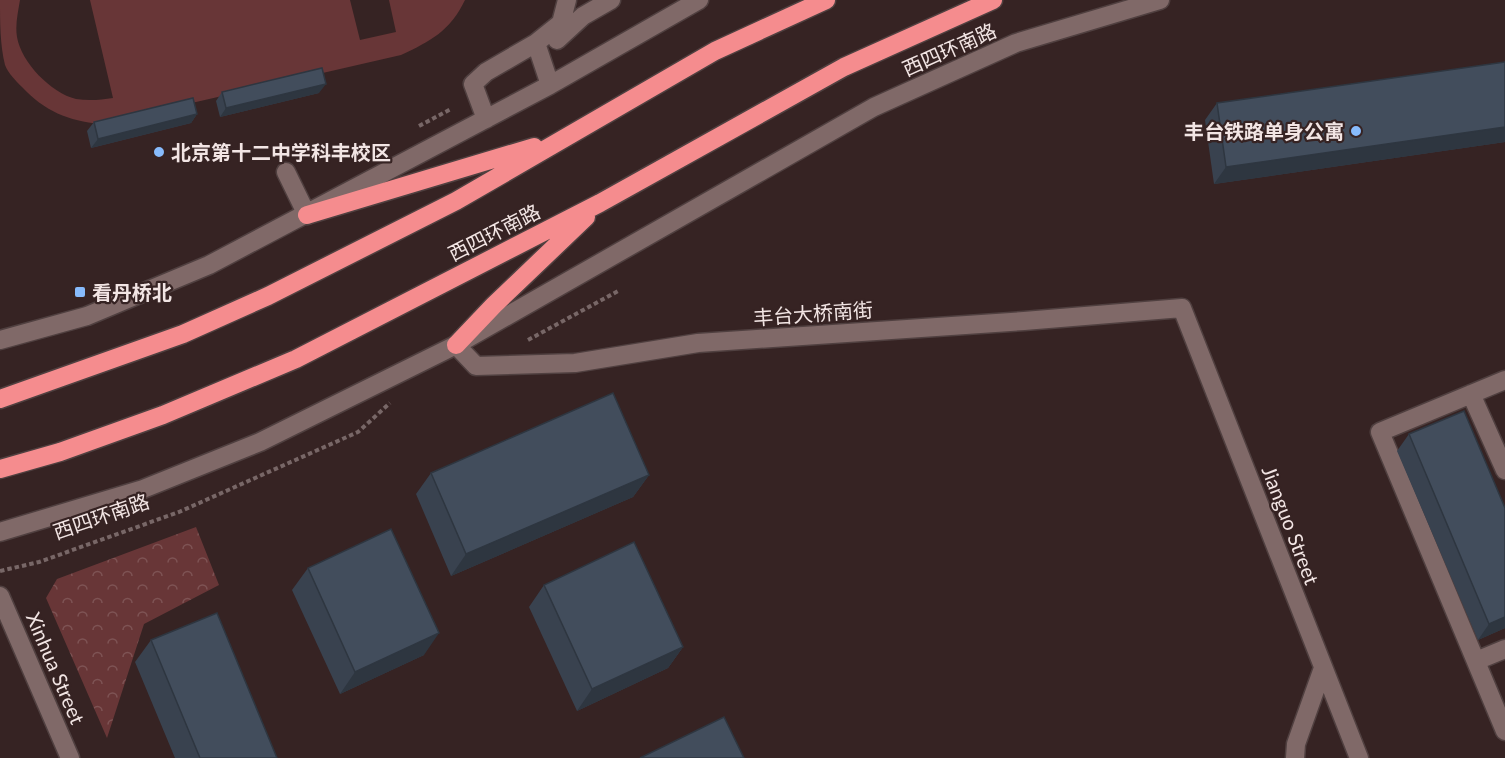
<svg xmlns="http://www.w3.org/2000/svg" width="1505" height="758" viewBox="0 0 1505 758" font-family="Lato,'Noto Sans SC',sans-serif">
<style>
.grass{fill:#683637}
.forest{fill:url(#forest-crowns)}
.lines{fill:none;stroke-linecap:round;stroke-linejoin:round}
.minor-casing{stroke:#504040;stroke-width:21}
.highway-casing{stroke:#504040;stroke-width:21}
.path{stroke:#786767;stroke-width:4;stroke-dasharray:4.5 3;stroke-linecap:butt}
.minor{stroke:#806968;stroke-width:18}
.highway{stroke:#f58c8e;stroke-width:18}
.wall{fill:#39424f}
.shaded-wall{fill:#2e3640}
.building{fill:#424d5c;stroke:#2e3640;stroke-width:1.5}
.poi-dot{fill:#87bbfc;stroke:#362323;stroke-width:2}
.labels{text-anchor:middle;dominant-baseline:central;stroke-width:4.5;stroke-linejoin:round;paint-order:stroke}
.street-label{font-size:20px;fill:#f2e5e4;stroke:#362323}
.poi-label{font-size:20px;font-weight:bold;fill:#f2e5e4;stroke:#362323;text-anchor:start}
</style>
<defs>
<pattern id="forest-crowns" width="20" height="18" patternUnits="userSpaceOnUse" patternTransform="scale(1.5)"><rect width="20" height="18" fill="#683637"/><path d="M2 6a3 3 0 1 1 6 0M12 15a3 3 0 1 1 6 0" fill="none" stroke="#7e5354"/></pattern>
</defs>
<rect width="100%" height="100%" fill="#362323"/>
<path class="grass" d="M0,0H20C18,12 15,25 17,37C21,62 51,93 76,99C88,101 101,100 113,98L90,0H350L360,40L396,32L389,0H465C450,31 431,41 401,55L100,124C69,121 44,111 22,87C16,81 8,73 5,65C0,45 0,21 0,0Z"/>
<path class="forest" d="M196,527L219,585L144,624L107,738L46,598L57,579Z"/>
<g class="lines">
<g class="minor-casing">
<path id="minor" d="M557,40L583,16L611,0
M550,85L536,43L561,23L567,0
M486,119L473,84L486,72L536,43
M286,172L307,215
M0,340L87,316L209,265L550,85L699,0
M456,345L476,366L575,363L698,343L1024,321L1182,308L1359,758
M1505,380L1380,432L1505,731
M1471,394L1505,470
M0,532L143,489L260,442L456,345L874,107L1016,43L1160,0
M0,596L70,758
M1476,661L1505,649
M1295,758L1296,744L1323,668"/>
</g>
<g class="highway-casing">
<path id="highway" d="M307,215L534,147
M456,345L494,305L586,217
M0,399L183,334L268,296L456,201L715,51L826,0
M0,469L60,452L163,415L296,359L600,203L844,67L993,0"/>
</g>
<path class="path" d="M419,126L451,109
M528,340L620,290
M0,571L39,562L179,512L358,432L390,403"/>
<use href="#minor" class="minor"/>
<use href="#highway" class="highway"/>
</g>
<path class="wall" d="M1505,62V142L1214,184L1205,120L1217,103Z
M222,92L319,93L220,117L216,101Z
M197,114L191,123L91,148L87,131L94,122Z
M1409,434L1505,508V628L1478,640L1397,451Z
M431,473L649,475L633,497L451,576L416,494Z
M308,568L424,655L340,694L292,590Z
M544,585L683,647L668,668L577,711L529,607Z
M151,640L277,758H175L135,662Z"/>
<path class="shaded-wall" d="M326,84L319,93L220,117L226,108Z
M197,114L191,123L91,148L98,139Z
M1505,127V142L1214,184L1226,167Z
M649,475L633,497L451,576L466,554Z
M1505,617V628L1478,640L1489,624Z
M439,633L424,655L340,694L355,672Z
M683,647L668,668L577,711L592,689Z"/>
<path class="building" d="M1505,62V127L1226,167L1217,103Z
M322,68L326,84L226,108L222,92Z
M193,98L197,114L98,139L94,122Z
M613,393L649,475L466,554L431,473Z
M1464,411L1505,508V617L1489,624L1409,434Z
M391,529L439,633L355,672L308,568Z
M634,542L683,647L592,689L544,585Z
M217,613L277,758H200L151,640Z
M724,717L744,758H640Z"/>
<g class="poi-dot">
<circle cx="1356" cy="131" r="6"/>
<circle cx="159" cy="152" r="6"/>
<rect x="74" y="286" width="12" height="12" rx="3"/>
</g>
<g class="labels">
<g class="street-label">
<text transform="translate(949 49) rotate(-24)">西四环南路</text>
<text transform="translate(494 232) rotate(-27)">西四环南路</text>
<text transform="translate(813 313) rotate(-4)">丰台大桥南街</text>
<text transform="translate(101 516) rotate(-19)">西四环南路</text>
<text transform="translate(1291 525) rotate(69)">Jianguo Street</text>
<text transform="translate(56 668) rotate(67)">Xinhua Street</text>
</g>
<g class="poi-label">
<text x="1344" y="131" text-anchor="end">丰台铁路单身公寓</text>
<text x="171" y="152">北京第十二中学科丰校区</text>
<text x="92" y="292">看丹桥北</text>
</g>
</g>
</svg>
